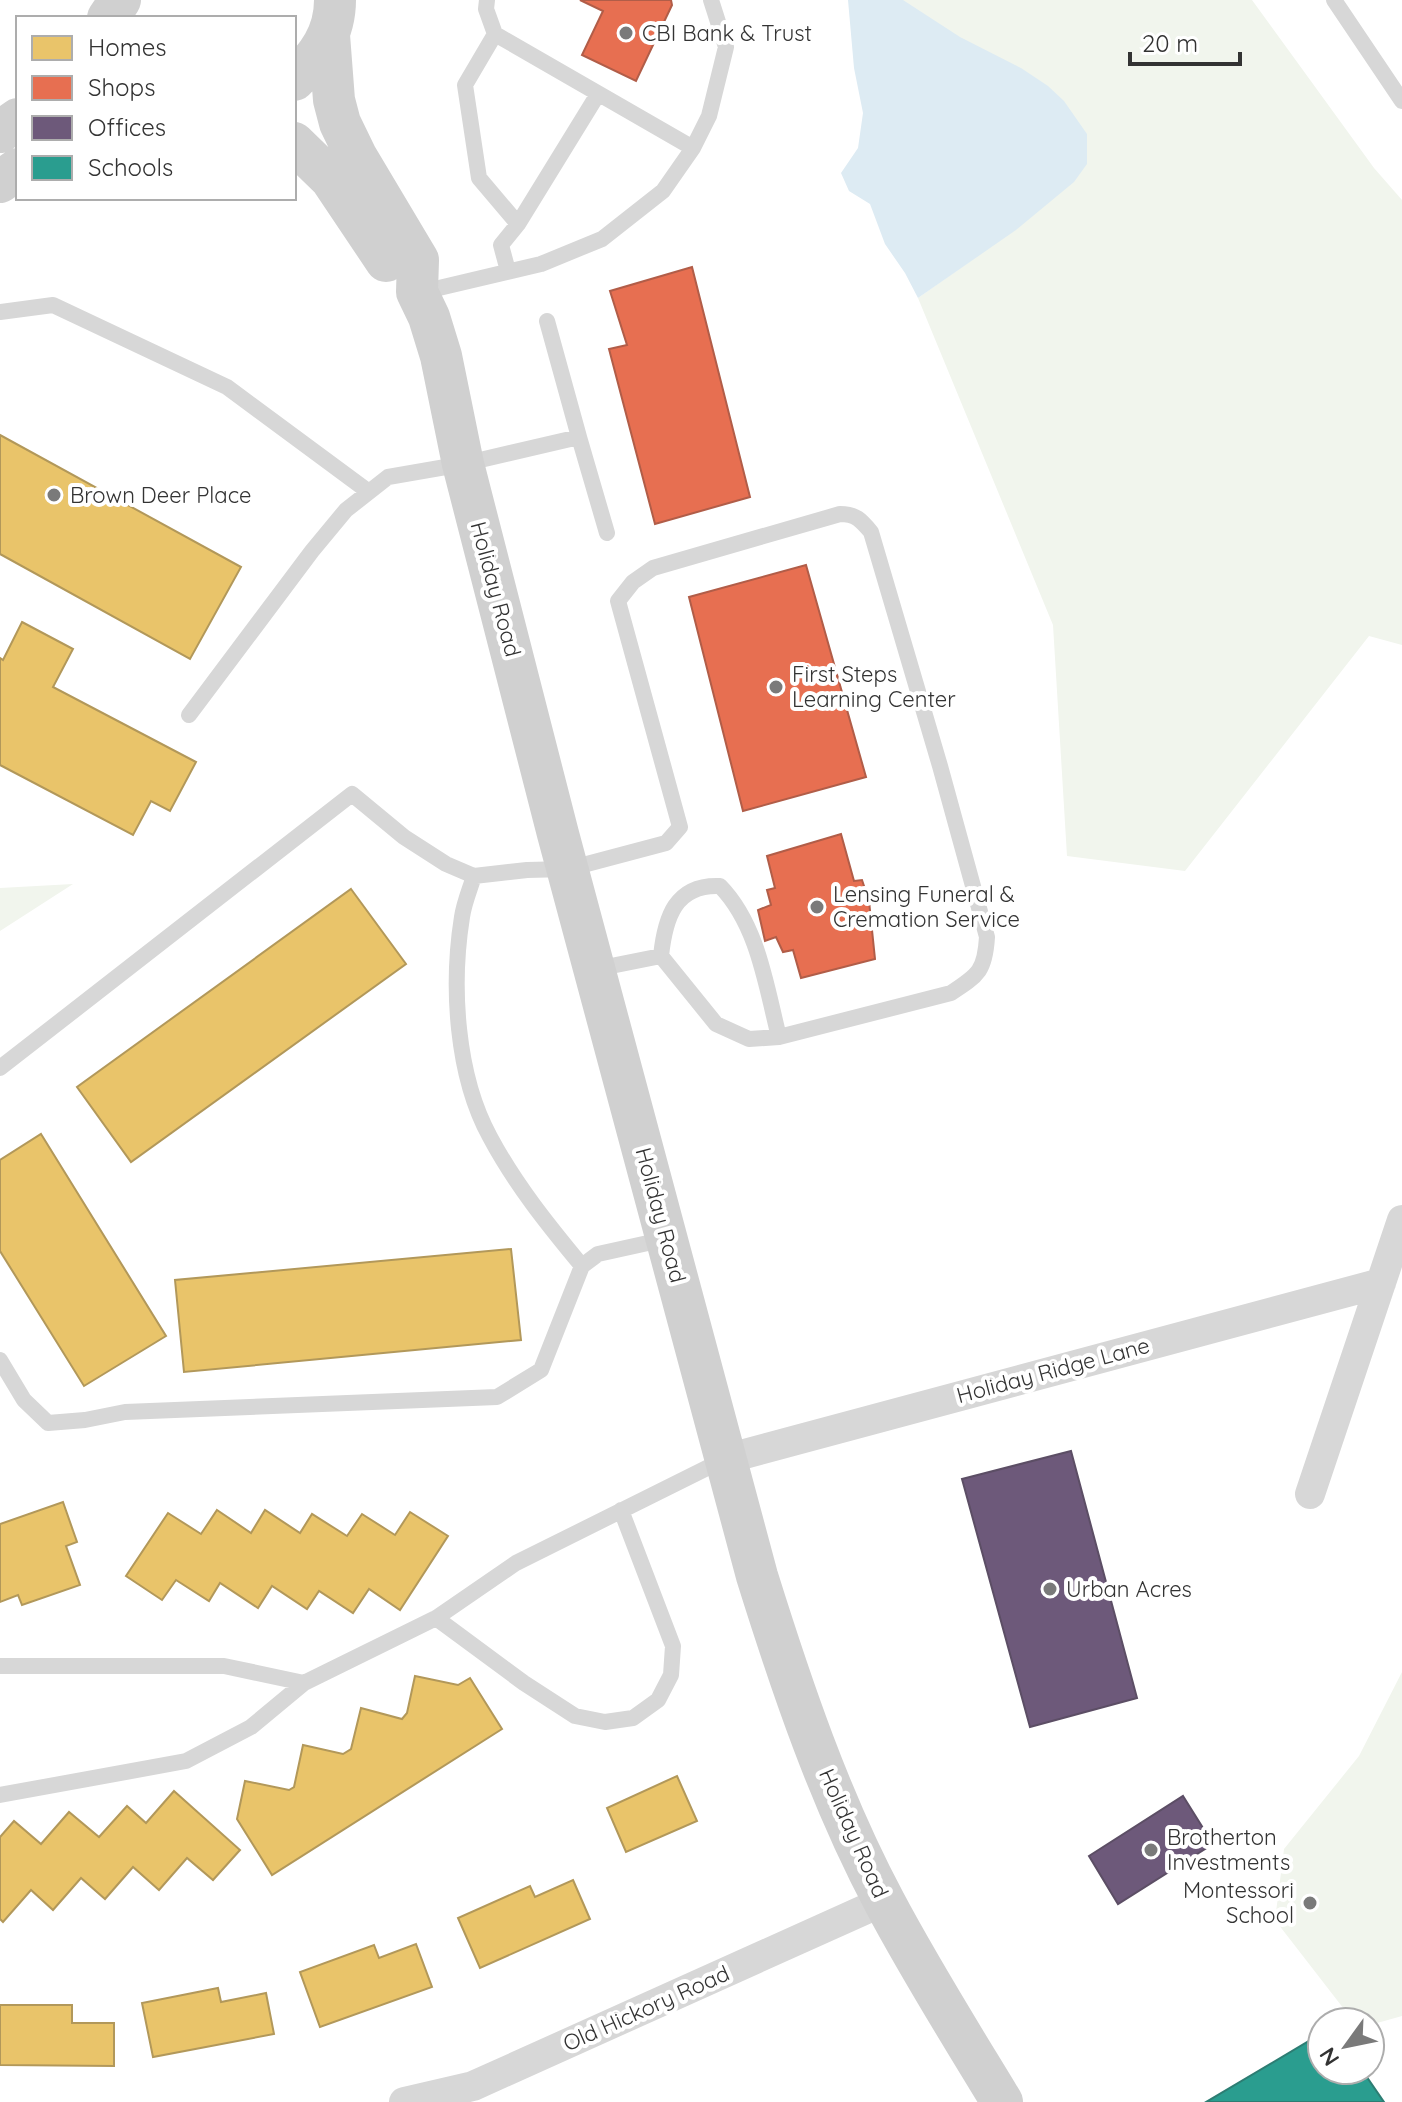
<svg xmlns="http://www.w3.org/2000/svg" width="1402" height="2102" viewBox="0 0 1402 2102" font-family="Quicksand,sans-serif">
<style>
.green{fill:#f1f5ed}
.water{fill:#ddebf3}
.homes{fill:#e9c46a;stroke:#b2985a;stroke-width:2}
.shops{fill:#e76f51;stroke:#b15d48;stroke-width:2}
.offices{fill:#6d597a;stroke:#5c4e65;stroke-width:2}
.schools{fill:#2a9d8f;stroke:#2d7d73;stroke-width:2}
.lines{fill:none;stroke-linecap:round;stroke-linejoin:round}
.lane{stroke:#d7d7d7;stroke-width:16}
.street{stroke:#d7d7d7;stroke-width:30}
.secondary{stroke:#d0d0d0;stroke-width:42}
.poi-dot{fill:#7a7a7a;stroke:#fff;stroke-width:3}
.labels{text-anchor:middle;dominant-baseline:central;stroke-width:8;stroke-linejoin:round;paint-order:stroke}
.poi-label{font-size:22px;fill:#333;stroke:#fff;text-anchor:start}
.street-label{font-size:22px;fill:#333;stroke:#fff}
</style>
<rect width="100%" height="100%" fill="#fff"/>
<path class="green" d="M860,0H1252L1374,168L1402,200V645L1369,636L1185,871L1067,856L1053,625L918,298L1007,235Z
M73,884L0,931V888Z
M1402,1672V2016L1370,2025V2022H1354L1275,1920L1284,1849L1359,1756Z"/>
<path class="water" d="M848,0H903L960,37L1021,68L1048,86L1064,101L1087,134V164L1074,182L1016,230L918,298L905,273L885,244L870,204L849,191L841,173L858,148L863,113L854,68Z"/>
<path class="homes" d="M0,435L241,567L190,659L0,554Z
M22,622L73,649L53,687L196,762L170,811L151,801L133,835L0,765V658L3,660Z
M351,889L406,964L131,1162L77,1087Z
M41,1134L166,1336L84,1386L0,1251V1160Z
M511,1249L521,1340L184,1372L175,1280Z
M63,1502L77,1542L66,1546L80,1585L22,1605L18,1595L0,1602V1524Z
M217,1510L251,1533L265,1510L300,1533L312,1514L347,1536L362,1514L395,1535L410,1512L448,1536L400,1610L369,1589L353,1613L319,1591L307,1609L272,1586L258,1608L220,1583L209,1601L176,1580L162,1600L126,1576L168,1513L201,1534Z
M415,1676L458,1685L470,1678L502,1729L272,1875L237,1819L245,1781L289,1790L294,1787L303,1745L343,1754L351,1749L361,1708L402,1719L407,1713Z
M677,1776L697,1821L626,1852L607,1808Z
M174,1791L240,1850L213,1880L187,1858L159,1890L133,1867L105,1899L81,1878L53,1910L31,1890L3,1922L0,1919V1837L14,1821L41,1844L69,1812L99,1837L127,1806L146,1823Z
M573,1880L590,1919L480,1968L458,1918L530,1886L535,1897Z
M416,1944L432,1987L320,2027L300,1972L374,1945L379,1958Z
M218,1988L221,2002L266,1993L274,2034L153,2057L142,2003Z
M0,2005H72V2023H114V2066L0,2065Z"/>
<path class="shops" d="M580,0H671L672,5L636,81L582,55L603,11Z
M692,267L750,497L655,524L609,349L627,345L610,291Z
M806,565L866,777L743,811L689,597Z
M841,834L854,881L862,880L869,901L875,959L801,978L793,950L783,952L776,937L765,941L758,910L771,905L767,890L775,888L767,856Z"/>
<path class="offices" d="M1071,1451L1137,1698L1030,1727L962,1479Z
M1183,1796L1213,1844L1118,1904L1089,1856Z"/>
<path class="schools" d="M1319,2035L1322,2041V2070H1362L1384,2102H1206Z"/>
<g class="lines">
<path class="lane" d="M487,0L486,9L495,34L693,148
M1334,0L1402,101
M495,34L465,85L479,178L518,224
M508,271L501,245L518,224L598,94
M419,295L439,288L541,264L602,239L663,191L693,148L709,116L726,47L711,0
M0,312L53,305L227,387L369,492
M579,437L607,533
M189,715L312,551L346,510L388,477L463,464L579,437L547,321
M474,876C470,889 464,903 462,917C451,986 456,1075 490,1137C515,1184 548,1225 582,1266
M661,956C665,918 675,884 720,886C758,925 766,986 779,1037
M0,1068L352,794L404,837L446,864L474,876L527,870L568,869L666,843L680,827L618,601L633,582L653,568L840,514C856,514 861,520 871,532L940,766L987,937C985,970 979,975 951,993L779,1037L749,1039L716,1024L661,956L596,969
M0,1360L24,1400L48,1423L85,1420L125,1412L497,1397L541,1370L582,1266L598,1254L666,1239
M436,1618L524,1683L575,1716L605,1722L633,1718L658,1700L671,1675L673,1646L621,1510
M0,1666H224L304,1683
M0,1795L186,1761L251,1727L304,1683L436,1618L516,1563L725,1459"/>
<path class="street" d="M726,1459L1381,1283
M1310,1494L1402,1220
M404,2102L473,2086L884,1901"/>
<path class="secondary" d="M108,18L120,0
M329,35L334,100L340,123L356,156L418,260L417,292L429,317L441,356L463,464L558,834L757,1576C792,1688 830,1800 885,1903C921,1971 962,2036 1002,2102
M294,80C318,57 335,34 335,0
M0,132L18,119
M294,143L331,179L386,261
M0,182L18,169"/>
</g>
<g class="poi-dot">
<circle cx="626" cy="33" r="8"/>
<circle cx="54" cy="495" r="8"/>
<circle cx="776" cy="687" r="8"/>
<circle cx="817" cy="907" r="8"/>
<circle cx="1050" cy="1589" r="8"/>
<circle cx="1151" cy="1850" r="8"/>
<circle cx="1310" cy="1903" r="8"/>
</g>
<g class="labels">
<g class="poi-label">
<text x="642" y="33">CBI Bank &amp; Trust</text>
<text x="70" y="495">Brown Deer Place</text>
<text x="792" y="674">First Steps<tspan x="792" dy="25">Learning Center</tspan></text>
<text x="833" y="894">Lensing Funeral &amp;<tspan x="833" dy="25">Cremation Service</tspan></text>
<text x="1066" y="1589">Urban Acres</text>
<text x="1167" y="1837">Brotherton<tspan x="1167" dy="25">Investments</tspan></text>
<text x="1294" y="1890" text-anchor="end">Montessori<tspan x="1294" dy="25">School</tspan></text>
</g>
<g class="street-label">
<text transform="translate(496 589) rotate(75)">Holiday Road</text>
<text transform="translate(661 1215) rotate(75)">Holiday Road</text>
<text transform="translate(1053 1370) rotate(-15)">Holiday Ridge Lane</text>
<text transform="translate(854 1833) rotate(66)">Holiday Road</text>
<text transform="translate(646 2008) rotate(-24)">Old Hickory Road</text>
</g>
</g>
<rect x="16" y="16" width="280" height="184" fill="#ffffff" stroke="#adadad" stroke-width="2"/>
<rect x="32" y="36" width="40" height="24" fill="#e9c46a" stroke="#adadad" stroke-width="2"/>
<text x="88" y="56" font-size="24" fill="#333333">Homes</text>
<rect x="32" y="76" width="40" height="24" fill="#e76f51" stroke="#adadad" stroke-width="2"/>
<text x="88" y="96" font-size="24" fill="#333333">Shops</text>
<rect x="32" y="116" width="40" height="24" fill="#6d597a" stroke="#adadad" stroke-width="2"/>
<text x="88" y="136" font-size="24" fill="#333333">Offices</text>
<rect x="32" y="156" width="40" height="24" fill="#2a9d8f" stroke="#adadad" stroke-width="2"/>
<text x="88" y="176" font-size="24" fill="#333333">Schools</text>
<g transform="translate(1346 2046) rotate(237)"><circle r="38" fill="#ffffff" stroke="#adadad" stroke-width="2"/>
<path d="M0-6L14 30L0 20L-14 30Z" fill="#7a7a7a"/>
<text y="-12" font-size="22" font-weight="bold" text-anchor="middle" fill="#333333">N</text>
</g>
<path d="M1130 52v12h110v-12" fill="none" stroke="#333333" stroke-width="4"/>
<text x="1142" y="52" font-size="24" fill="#333333" stroke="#ffffff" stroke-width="6" paint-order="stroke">20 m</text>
</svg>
